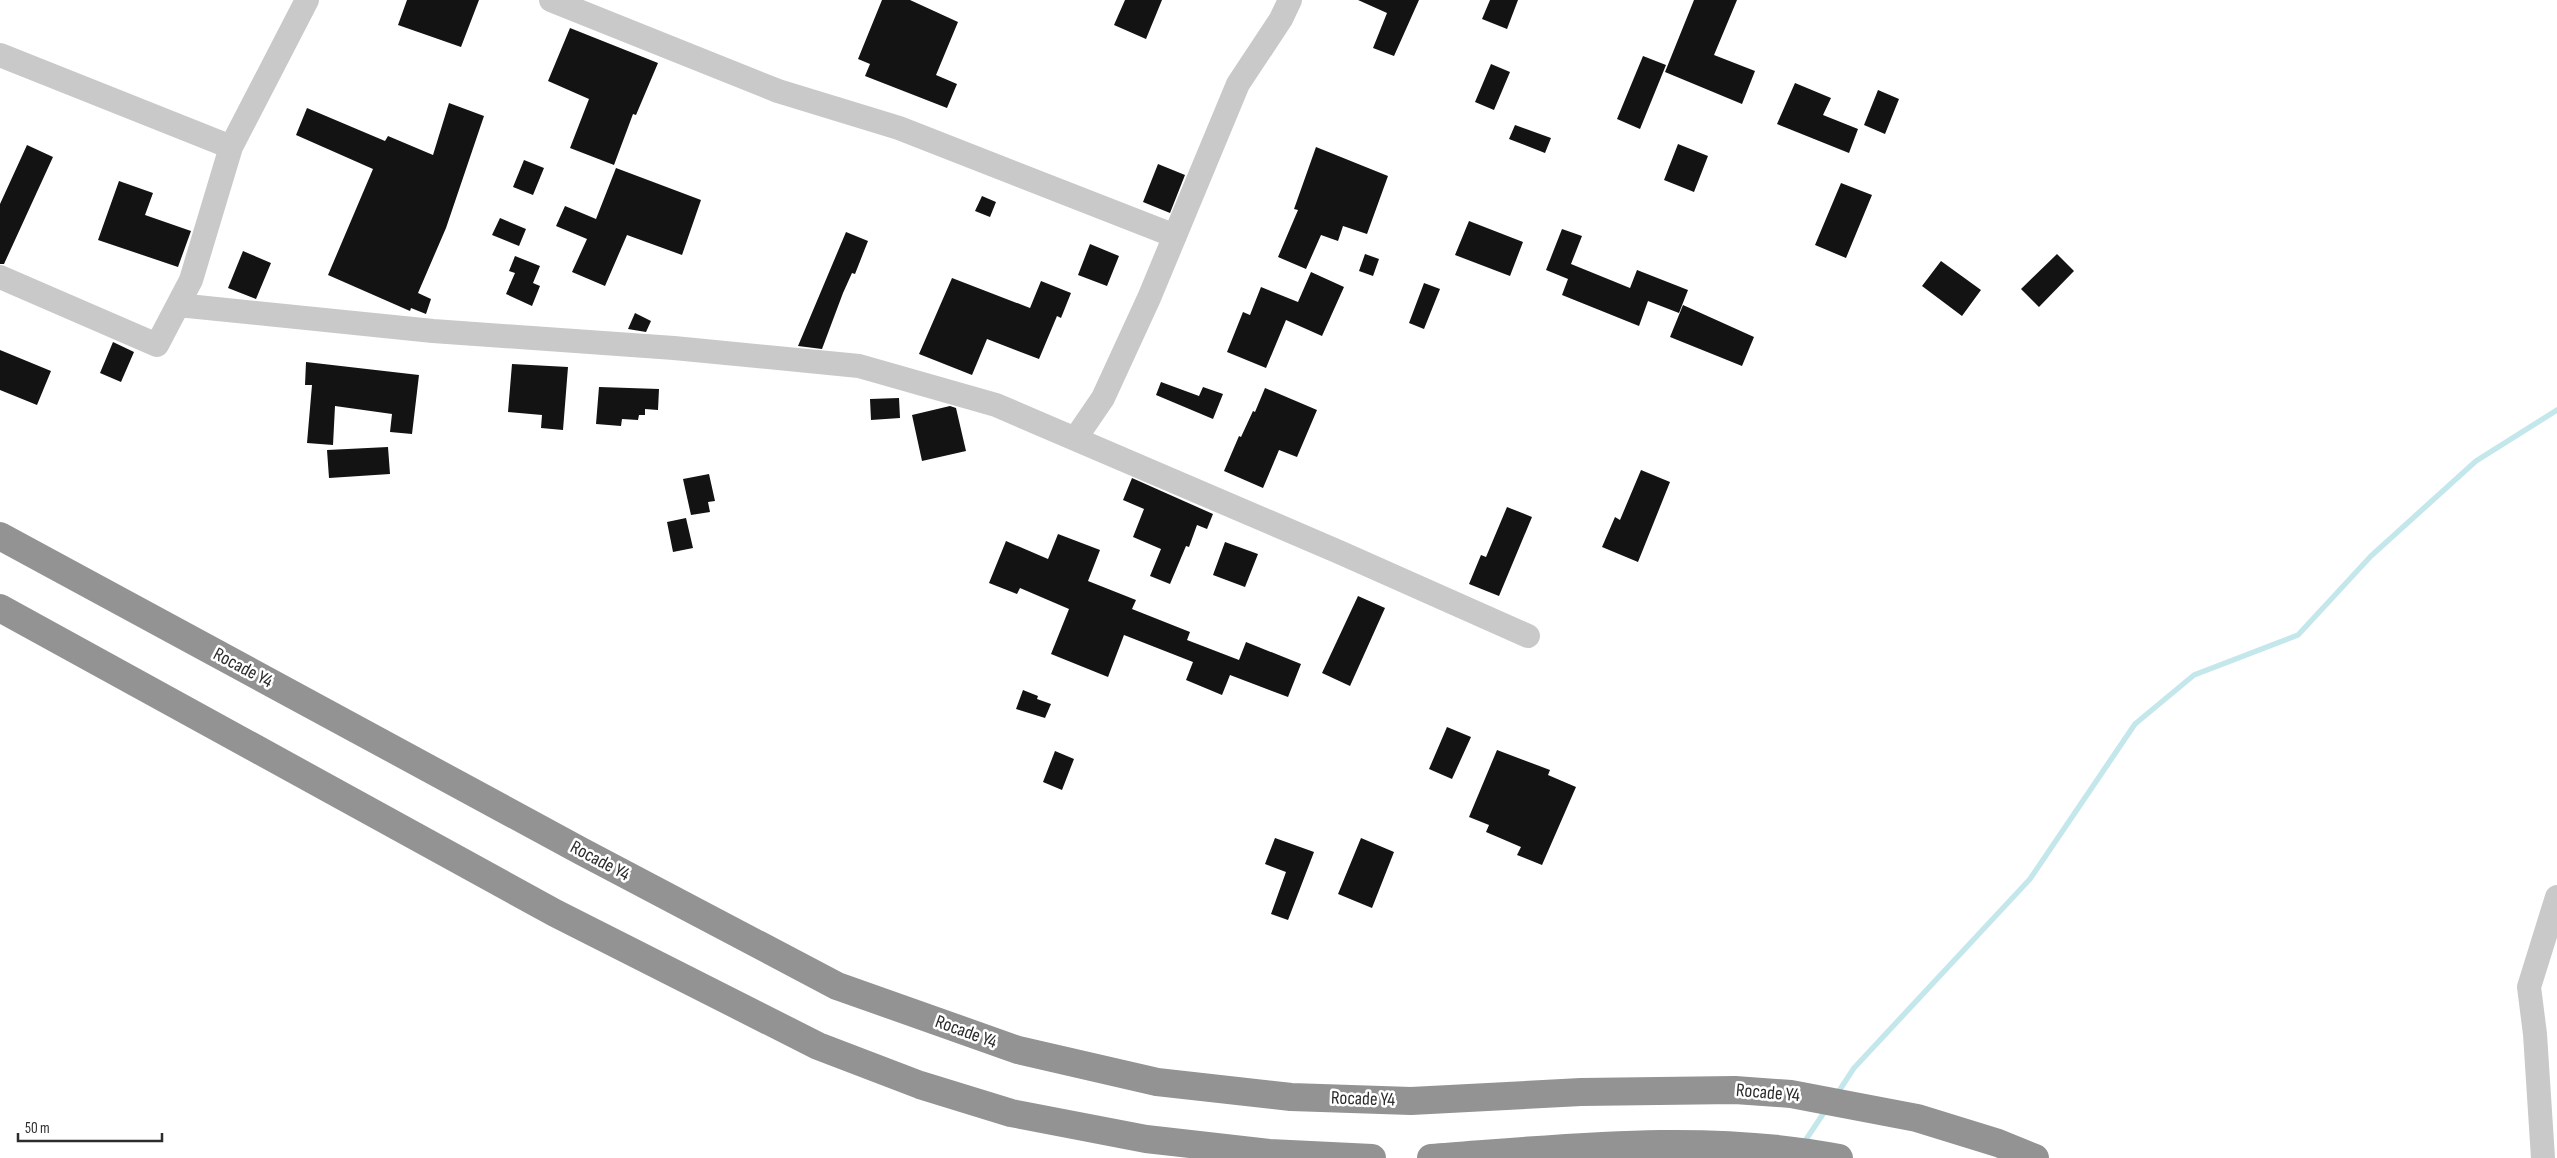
<svg xmlns="http://www.w3.org/2000/svg" width="2557" height="1158" viewBox="0 0 2557 1158" font-family="'Sofia Sans Condensed',sans-serif">
<style>
.lines{fill:none;stroke-linecap:round;stroke-linejoin:round}
.stream{stroke:#c4e7eb;stroke-width:5.5}
.building{fill:#131313}
.minor{stroke:#c9c9c9;stroke-width:24}
.highway{stroke:#939393;stroke-width:28}
.labels{text-anchor:middle;dominant-baseline:central;stroke-width:5;stroke-linejoin:round;paint-order:stroke}
.street-label{font-size:19px;fill:#2c2c2c;stroke:#fff}
</style>
<rect width="100%" height="100%" fill="#fff"/>
<g class="lines">
<path class="stream" d="M1837,1094L1854,1068L2030,879L2135,724L2194,675L2298,635L2371,556L2476,461L2557,410
M1803,1144L1827,1108"/>
</g>
<path class="building" d="M407,0H479L461,47L398,25Z
M882,0H910L958,22L936,75L957,84L947,108L865,76L870,64L858,59Z
M1125,0H1162L1146,39L1114,25Z
M1358,0H1419L1394,56L1373,48L1387,13Z
M1490,0H1518L1507,29L1482,19Z
M1694,0H1737L1714,55L1755,71L1742,104L1665,72Z
M570,28L658,63L636,115L633,114L614,165L570,148L589,99L548,81Z
M1643,56L1666,65L1640,129L1617,119Z
M1491,64L1510,72L1494,110L1475,102Z
M1795,83L1831,98L1823,115L1858,129L1849,153L1777,124Z
M1878,90L1899,99L1885,134L1864,125Z
M449,103L484,116L446,228L418,293L431,299L426,314L411,308L410,311L328,275L373,169L296,135L307,108L385,141L388,136L433,155Z
M1515,125L1551,138L1545,153L1509,139Z
M1678,144L1708,156L1694,192L1664,180Z
M27,145L53,157L4,264H0V204Z
M1316,147L1388,176L1367,234L1343,226L1338,241L1321,235L1306,269L1278,257L1298,210L1294,209Z
M524,160L544,168L533,195L513,187Z
M1158,164L1185,175L1170,213L1143,202Z
M616,168L701,200L682,255L627,235L605,286L572,272L587,239L556,226L565,206L596,219Z
M119,181L153,193L145,215L191,231L178,267L98,240Z
M1841,183L1872,195L1846,258L1815,245Z
M982,196L996,202L990,217L975,211Z
M500,218L526,229L519,246L492,235Z
M1469,221L1523,242L1510,276L1455,255Z
M1562,229L1582,236L1571,264L1630,288L1637,270L1688,290L1679,313L1648,301L1639,326L1562,295L1568,279L1546,270Z
M846,232L868,241L855,274L852,273L843,293L822,349L798,346Z
M1090,244L1119,256L1107,286L1078,275Z
M243,251L271,263L256,299L228,288Z
M1365,254L1379,259L1373,276L1359,271Z
M2057,254L2074,271L2039,307L2021,289Z
M515,256L540,266L533,283L540,286L532,306L506,294L515,273L509,271Z
M1941,261L1981,290L1962,316L1922,286Z
M1311,272L1344,287L1322,336L1286,320L1266,368L1227,352L1243,312L1250,315L1261,287L1298,302Z
M952,278L1030,308L1041,281L1071,293L1061,318L1057,316L1039,359L987,339L972,375L919,354Z
M1424,283L1440,289L1424,329L1409,323Z
M1683,305L1754,337L1742,366L1670,337Z
M635,313L651,321L646,332L628,329Z
M113,342L134,352L121,382L100,373Z
M0,350L51,371L37,405L0,390Z
M306,362L419,375L412,434L390,432L392,414L335,406L333,445L307,443L312,385H305Z
M512,364L568,367L563,430L541,428L542,415L508,412Z
M1161,382L1199,396L1203,387L1223,394L1213,419L1156,395Z
M599,387L659,389L658,410L645,409V415H639L638,420L622,419L621,426L596,424Z
M1265,388L1317,410L1297,457L1279,450L1263,488L1224,471L1239,436L1241,437L1253,411L1255,412Z
M899,398L900,418L871,420L870,399Z
M950,406L956,408L966,451L922,461L912,415Z
M388,447L390,474L329,478L327,450Z
M1641,470L1670,482L1638,562L1602,547L1615,517L1620,520Z
M709,474L715,501L708,502L710,512L691,515L683,479Z
M1132,478L1213,514L1207,529L1197,525L1189,547L1186,546L1170,584L1150,576L1161,549L1133,537L1144,509L1123,500Z
M1507,507L1532,517L1499,596L1469,584L1481,555L1486,557Z
M686,518L693,548L673,552L667,522Z
M1058,534L1100,550L1088,581L1136,600L1132,609L1190,632L1187,640L1239,660L1246,642L1301,664L1288,697L1230,675L1222,695L1186,680L1193,662L1124,635L1108,677L1051,654L1069,609L1020,588L1017,594L989,583L1006,541L1048,559Z
M1225,542L1258,554L1245,587L1213,575Z
M1358,596L1385,608L1350,686L1322,673Z
M1023,690L1038,696L1037,699L1051,704L1045,718L1016,709Z
M1447,727L1471,737L1452,779L1429,769Z
M1497,750L1550,770L1548,775L1576,787L1542,865L1517,855L1521,847L1486,832L1489,825L1469,817Z
M1055,751L1074,759L1062,790L1043,782Z
M1275,838L1314,852L1288,920L1271,914L1286,872L1265,864Z
M1361,838L1394,852L1372,908L1338,894Z"/>
<g class="lines">
<path class="minor" d="M551,0L778,91L899,128L1175,236
M0,55L231,147
M0,277L157,345L191,280L231,147L307,0
M178,305L433,331L674,348L859,366L996,405L1339,552L1528,636
M1075,439L1103,398L1149,298L1238,84L1281,19L1290,0
M2543,1158L2535,1034L2529,987L2557,897"/>
<path class="highway" d="M0,536L581,851L837,986L1018,1050L1157,1082L1291,1097L1411,1101L1581,1092L1735,1090L1791,1094L1917,1118L1998,1143L2035,1158
M0,608L555,913L818,1046L920,1085L1011,1113L1146,1139L1269,1153L1372,1158
M1431,1158C1566,1148 1706,1132 1839,1158"/>
</g>
<g class="labels">
<g class="street-label">
<text transform="translate(243 668) rotate(28)">Rocade Y4</text>
<text transform="translate(600 861) rotate(28)">Rocade Y4</text>
<text transform="translate(966 1032) rotate(20)">Rocade Y4</text>
<text transform="translate(1768 1093) rotate(5)">Rocade Y4</text>
<text transform="translate(1363 1099) rotate(2)">Rocade Y4</text>
</g>
</g>
<path d="M18 1133v8h144v-8" fill="none" stroke="#2c2c2c" stroke-width="2.5"/>
<text x="25" y="1133" font-size="15" fill="#2c2c2c" stroke="#ffffff" stroke-width="4" paint-order="stroke">50 m</text>
</svg>
